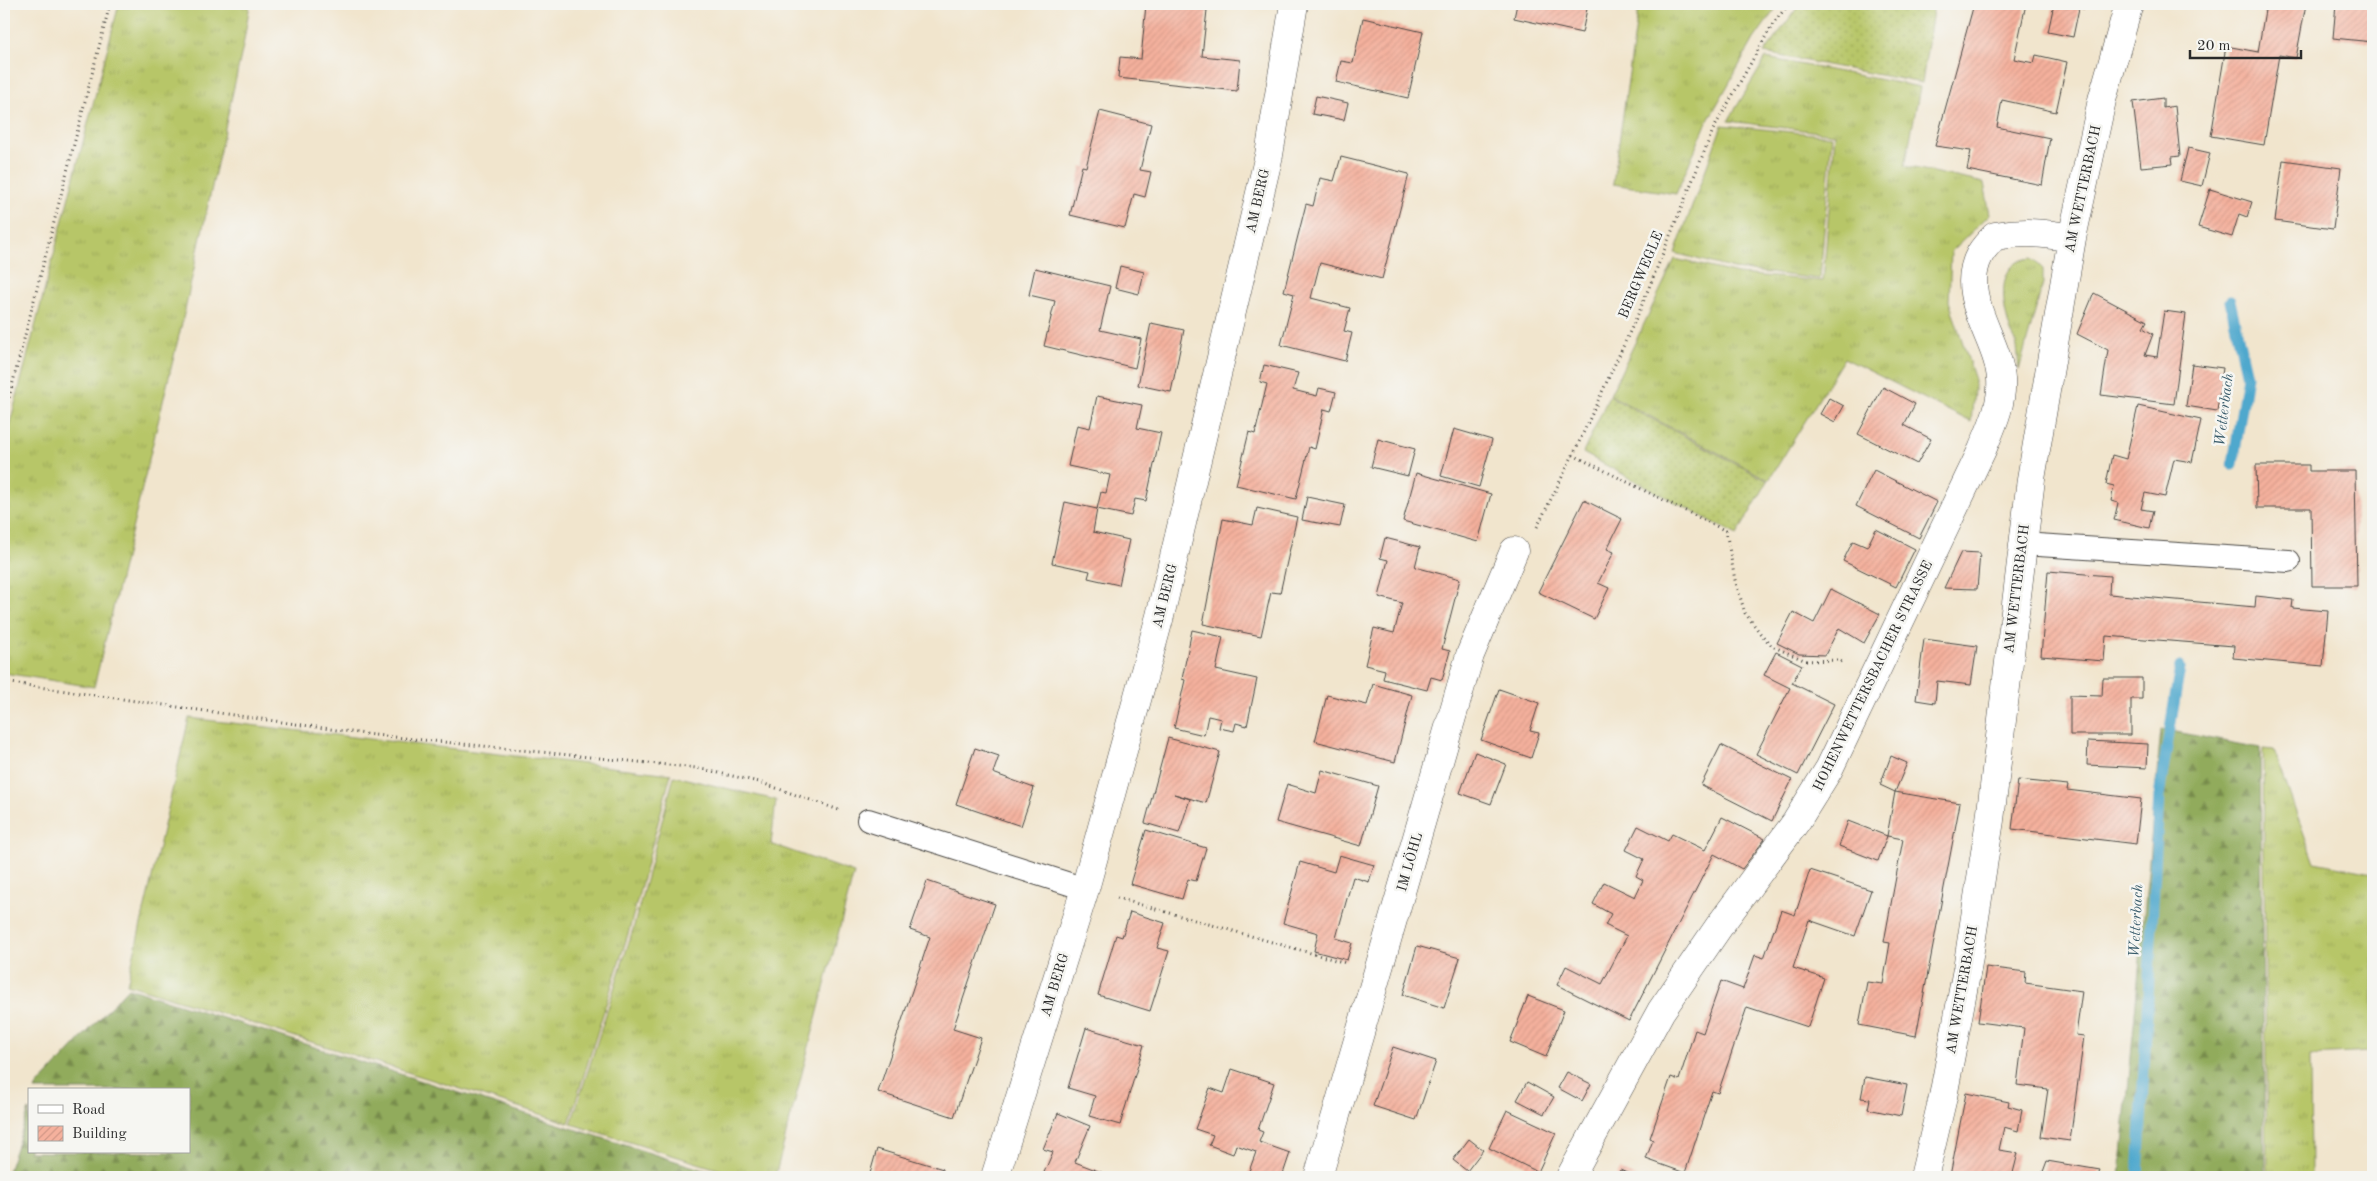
<svg xmlns="http://www.w3.org/2000/svg" width="2377" height="1181" viewBox="0 0 2377 1181" font-family="'Old Standard TT',serif">
<style>
.grass{fill:url(#grass-tufts);stroke:#71784a}
.forest{fill:url(#forest-firs);stroke:#5e6b44}
.garden{fill:url(#garden-dots);stroke:#71784a}
.lines{fill:none;stroke-linecap:round;stroke-linejoin:round}
.stream{stroke:#50a8cd;stroke-width:11}
.building{fill:url(#building-hatch)}
.lane-casing{stroke:#494743;stroke-width:24}
.street-casing{stroke:#494743;stroke-width:29}
.secondary-casing{stroke:#494743;stroke-width:29}
.path{stroke:#494743;stroke-width:3;stroke-dasharray:1 4;stroke-linecap:butt}
.lane{stroke:#fff;stroke-width:22}
.street{stroke:#fff;stroke-width:28}
.secondary{stroke:#fff;stroke-width:28}
.labels{text-anchor:middle;dominant-baseline:central;stroke-width:5;stroke-linejoin:round;paint-order:stroke}
.street-label{font-size:14px;fill:#2b2b2b;stroke:#f6f6f2}
.water-label{font-size:15px;font-style:italic;fill:#3a5d6c;stroke:#f6f6f2}
</style>
<defs>
<pattern id="grass-tufts" width="24" height="20" patternUnits="userSpaceOnUse" patternTransform="scale(1.25)"><rect width="24" height="20" fill="#b7c668"/><path d="M3 7l-1-3M5 7V3M7 7l1-3M15 17l-1-3M17 17v-4M19 17l1-3" fill="none" stroke="#9eaa5a"/></pattern>
<pattern id="forest-firs" width="22" height="20" patternUnits="userSpaceOnUse" patternTransform="scale(1.25)"><rect width="22" height="20" fill="#91ab5c"/><path d="M5 1l3.5 6h-7zM16 11l3.5 6h-7z" fill="#778b4c"/></pattern>
<pattern id="garden-dots" width="8" height="8" patternUnits="userSpaceOnUse" patternTransform="scale(1.25)"><rect width="8" height="8" fill="#b7c668"/><path d="M2 2h.1M6 6h.1" fill="none" stroke="#9eaa5a" stroke-width="1.8" stroke-linecap="round"/></pattern>
<pattern id="building-hatch" width="6" height="6" patternUnits="userSpaceOnUse" patternTransform="scale(1.25)"><rect width="6" height="6" fill="#f5b19d"/><path d="M-1 1l2-2M0 6l6-6M5 7l2-2" fill="none" stroke="#d29887"/></pattern>
</defs>
<rect width="100%" height="100%" fill="#f6f6f2"/>
<filter id="ink" filterUnits="userSpaceOnUse"><feTurbulence type="fractalNoise" baseFrequency=".02" numOctaves="2"/><feDisplacementMap in="SourceGraphic" scale="10" xChannelSelector="R" yChannelSelector="G"/><feConvolveMatrix kernelMatrix="1 2 1 2 8 2 1 2 1" color-interpolation-filters="sRGB"/></filter>
<filter id="wash" filterUnits="userSpaceOnUse"><feTurbulence type="fractalNoise" baseFrequency=".0096" numOctaves="4" result="noise"/><feDisplacementMap in="SourceGraphic" scale="20" xChannelSelector="R" yChannelSelector="G"/><feGaussianBlur stdDeviation="1.12" result="paint"/><feColorMatrix in="noise" values="0 0 0 0 0 0 0 0 0 0 0 0 0 0 0 0 0 1.4 0 .05"/><feComposite in="paint" operator="in"/></filter>
<g filter="url(#wash)">
<rect width="100%" height="100%" fill="#f1e5cd"/>
<path class="grass" d="M119,4H250L243,46L182,323L94,687L4,673V446Z
M1639,4H1779L1754,39L1706,124L1676,194L1613,184Z
M1766,58L1920,87L1905,166L1984,183L1990,214L1951,252L1949,301L1975,380L1971,422L1844,358L1769,480L1610,395L1675,259L1738,274L1823,281L1835,134L1728,121Z
M1722,125L1832,136L1820,279L1734,269L1675,253Z
M2032,258L2043,269V283L2019,370C2018,361 2018,350 2016,342C2015,338 2012,335 2011,332C2002,306 1994,261 2032,258Z
M189,718L671,774L629,931L569,1123L127,984Z
M2263,749L2274,750L2314,862L2373,873V1052L2310,1055L2311,1177H2267Z
M674,776L776,800L771,844L854,873L775,1177H743L571,1124L633,929Z"/>
<path class="forest" d="M2161,729L2260,748L2265,1177H2120Z
M128,988L726,1177H277L270,1173L268,1177H6L29,1110V1152H189V1090H35L37,1086Z"/>
<path class="garden" d="M1800,4H1934L1922,83L1764,53Z
M1609,396L1768,481L1737,535L1583,453Z"/>
<g class="lines">
<path class="stream" d="M2230,301L2247,376L2233,464
M2138,1177L2159,796L2180,667"/>
</g>
<g id="blocks">
<path class="building" d="M1146,4L1207,10L1202,56L1240,60L1237,91L1118,78L1120,57L1141,59Z
M1517,4H1588L1582,33L1514,18Z
M1974,4H2026L2014,59L2034,63L2036,55L2067,62L2056,112L2002,100L1997,127L2050,138L2042,185L1967,170L1971,151L1935,146Z
M2054,4H2085L2084,9L2079,8L2073,37L2048,32Z
M2266,4H2306L2296,58L2279,55L2264,145L2211,136L2226,46L2258,52Z
M2336,4H2373V42L2333,38Z
M1363,18L1423,32L1408,98L1336,82L1341,61L1353,63Z
M1316,96L1348,103L1344,120L1312,114Z
M2163,98V108L2175,106L2180,156L2172,157L2173,164L2141,167L2133,102Z
M1100,111L1151,124L1140,170L1151,172L1145,197L1134,194L1125,228L1070,215L1082,166L1086,167Z
M2188,148L2210,153L2202,186L2180,181Z
M1341,157L1409,174L1382,279L1320,263L1311,298L1350,308L1344,331L1352,333L1345,361L1281,345L1294,294L1284,291L1306,204L1313,206L1320,178L1334,181Z
M2283,160L2341,168L2333,229L2275,221Z
M2210,189L2252,202L2247,217L2239,214L2232,237L2198,227Z
M1120,266L1144,272L1139,294L1115,288Z
M1035,268L1110,286L1100,330L1141,339L1135,368L1044,346L1055,301L1029,295Z
M2094,293L2147,321L2143,328L2153,334L2145,355L2157,357L2164,311L2186,314L2174,404L2101,395L2108,350L2077,334Z
M1151,323L1184,330L1171,392L1138,385Z
M2192,364L2223,368L2217,411L2186,406Z
M1264,365L1298,373L1293,390L1317,396L1319,388L1336,392L1331,411L1324,409L1315,449L1309,447L1296,499L1236,485L1249,432L1255,434L1267,384L1260,382Z
M1883,387L1915,404L1904,425L1931,439L1917,464L1858,434Z
M1097,396L1142,405L1137,428L1161,433L1146,501L1135,499L1131,516L1097,509L1093,532L1129,540L1119,585L1088,578L1090,571L1052,563L1065,502L1097,509L1101,492L1106,493L1110,475L1068,466L1077,425L1090,428Z
M1829,398L1844,406L1835,422L1820,414Z
M2138,406L2201,420L2192,462L2174,459L2165,497L2145,493L2141,509L2153,511L2149,528L2114,520L2118,503L2111,501L2114,486L2106,484L2112,455L2126,459Z
M1454,429L1492,440L1479,487L1441,476Z
M1378,439L1415,449L1408,476L1371,467Z
M2256,465H2309V471H2355L2357,586H2312L2311,508H2257Z
M1874,470L1937,502L1919,538L1856,506Z
M1416,473L1491,494L1478,542L1403,521Z
M1307,497L1345,505L1340,527L1302,520Z
M1584,500L1622,519L1607,549L1614,552L1598,583L1609,588L1594,619L1538,592Z
M1257,508L1297,517L1280,593L1271,592L1261,636L1203,624L1223,519L1253,525Z
M1876,529L1915,549L1896,587L1843,561L1853,541L1867,547Z
M1385,538L1420,547L1415,567L1460,579L1442,649L1450,651L1442,680L1431,677L1427,690L1383,679L1385,670L1365,665L1374,628L1394,633L1402,603L1379,597L1388,560L1380,558Z
M1961,552L1980,553L1977,589L1944,588Z
M2048,571L2110,576L2109,594L2255,607L2256,596L2293,600L2292,608L2328,611L2323,666L2233,658L2234,646L2106,636L2104,661L2041,656Z
M1831,589L1880,614L1864,643L1839,628L1825,655L1799,654L1777,643L1793,612L1814,623Z
M1192,630L1223,637L1216,670L1257,679L1247,726L1236,723L1234,731L1219,728L1221,719L1208,716L1204,735L1174,728L1185,680L1182,679Z
M1924,639L1977,646L1971,685L1937,681L1935,703L1916,700Z
M1776,652L1802,665L1792,683L1834,704L1798,775L1756,754L1790,688L1764,675Z
M2103,678H2142V699H2131V735H2070V695L2102,696Z
M1373,684L1412,695L1395,762L1315,741L1327,695L1367,705Z
M1499,689L1539,703L1530,731L1539,733L1531,758L1481,740Z
M1168,738L1220,752L1206,803L1174,794L1190,799L1179,833L1145,823Z
M2088,741L2148,744L2147,768L2087,765Z
M1721,745L1792,780L1772,821L1701,785Z
M975,748L999,756L993,773L1034,788L1021,826L956,804Z
M1475,752L1506,764L1491,804L1460,793Z
M1891,756L1907,763L1895,792L1880,785Z
M1322,770L1378,786L1361,846L1276,822L1287,784L1316,793Z
M2018,780L2068,785L2067,790L2141,799L2136,844L2012,829Z
M1895,792L1960,803L1916,1036L1859,1025L1867,982L1883,984L1890,943L1884,942L1903,839L1887,836Z
M1722,817L1765,839L1742,869L1714,854L1629,1021L1557,985L1566,966L1602,984L1627,936L1605,925L1611,914L1593,904L1604,882L1635,897L1643,880L1636,876L1644,859L1626,850L1638,826L1668,841L1672,834L1705,850Z
M1848,821L1887,836L1878,861L1839,846Z
M1146,830L1206,848L1196,881L1188,879L1182,899L1130,884Z
M1339,855L1374,865L1369,882L1353,877L1336,938L1352,943L1347,960L1314,951L1318,933L1283,923L1300,862L1334,872Z
M1810,870L1871,890L1855,936L1809,920L1793,968L1824,978L1808,1027L1747,1007L1718,1093L1712,1091L1685,1173L1646,1159L1653,1140L1650,1138L1671,1077L1679,1080L1695,1030L1703,1033L1721,981L1743,989L1755,955L1764,958L1781,910L1795,915Z
M927,881L995,904L953,1029L981,1038L954,1117L878,1092L930,937L910,930Z
M1130,912L1165,923L1157,948L1169,951L1150,1011L1098,995L1116,935L1122,937Z
M1417,946L1460,958L1444,1008L1403,995Z
M1986,967L2026,972L2025,983L2082,991L2076,1035L2084,1036L2070,1141L2041,1137L2048,1089L2017,1085L2024,1028L1978,1022Z
M1528,996L1564,1010L1546,1057L1510,1042Z
M1086,1028L1144,1045L1120,1125L1089,1116L1095,1096L1068,1088Z
M1393,1047L1436,1061L1416,1120L1373,1106Z
M1232,1069L1274,1083L1258,1130L1263,1132L1259,1142L1290,1153L1282,1177H1259L1248,1174L1256,1152L1236,1145L1233,1154L1209,1145L1213,1135L1195,1129L1210,1088L1224,1093Z
M1567,1072L1591,1084L1582,1101L1558,1088Z
M1865,1077L1907,1085L1901,1116L1868,1109L1870,1099L1861,1098Z
M1527,1082L1554,1097L1544,1114L1517,1100Z
M1966,1093L2009,1102L2008,1106L2022,1110L2018,1131L2004,1127L1999,1150L2018,1153L2012,1177L1950,1176Z
M1507,1110L1556,1133L1538,1172L1489,1148Z
M1058,1113L1090,1126L1075,1162L1106,1174L1104,1177H1042L1053,1152L1043,1149Z
M1469,1139L1483,1150L1467,1171L1453,1160Z
M877,1149L943,1169L941,1177H869Z
M2047,1161L2100,1170L2097,1177H2041Z
M1620,1170L1636,1177H1616Z"/>
</g>
</g>
<g filter="url(#ink)">
<use href="#blocks" fill-opacity="0" stroke="#494743" stroke-width="1"/>
<g class="lines">
<g class="lane-casing">
<path id="lane" d="M2022,544L2289,561
M868,820L1085,889"/>
</g>
<g class="street-casing">
<path id="street" d="M995,1177L1085,889L1160,616L1269,155L1294,4
M1318,1177L1470,655L1514,551"/>
</g>
<g class="secondary-casing">
<path id="secondary" d="M1570,1177L1661,1011L1720,925L1796,822L1829,769L1982,450C1991,428 2003,404 2001,379C1998,337 1957,297 1980,254C1984,247 1990,241 1995,236C2024,231 2044,233 2072,238
M1924,1177L1943,1097L1967,969L1990,820L2031,479L2072,238L2102,100L2129,4"/>
</g>
<path class="path" d="M4,417L110,4
M1573,455L1726,531L1735,580L1745,613L1760,633L1772,646L1806,661L1838,660L1844,663
M1537,527L1573,455L1639,312L1713,130L1774,22L1789,4
M4,682L365,734L697,768L759,782L839,810
M1117,898L1346,963"/>
<use href="#lane" class="lane"/>
<use href="#street" class="street"/>
<use href="#secondary" class="secondary"/>
</g>
</g>
<g class="labels">
<g class="street-label">
<text transform="translate(2083 189) rotate(-78)">AM WETTERBACH</text>
<text transform="translate(1258 201) rotate(-77)">AM BERG</text>
<text transform="translate(1641 275) rotate(-67)">BERGWEGLE</text>
<text transform="translate(2017 589) rotate(-83)">AM WETTERBACH</text>
<text transform="translate(1165 596) rotate(-76)">AM BERG</text>
<text transform="translate(1873 676) rotate(-64)">HOHENWETTERSBACHER STRASSE</text>
<text transform="translate(1410 862) rotate(-74)">IM LÖHL</text>
<text transform="translate(1055 985) rotate(-73)">AM BERG</text>
<text transform="translate(1962 990) rotate(-80)">AM WETTERBACH</text>
</g>
<g class="water-label">
<text transform="translate(2225 410) rotate(-83)">Wetterbach</text>
<text transform="translate(2137 921) rotate(-87)">Wetterbach</text>
</g>
</g>
<rect width="2377" height="1181" fill="none" stroke="#f6f6f2" stroke-width="20"/>
<rect x="28" y="1088" width="162" height="65" fill="#f6f6f2" stroke="#a5a5a2"/>
<rect x="38" y="1105" width="25" height="8" fill="#ffffff" stroke="#a5a5a2"/>
<text x="72" y="1114" font-size="15" fill="#2b2b2b">Road</text>
<rect x="38" y="1126" width="25" height="15" fill="url(#building-hatch)" stroke="#a5a5a2"/>
<text x="72" y="1138" font-size="15" fill="#2b2b2b">Building</text>
<path d="M2190 50v8h111v-8" fill="none" stroke="#2b2b2b" stroke-width="2.5"/>
<text x="2197" y="50" font-size="15" fill="#2b2b2b" stroke="#f6f6f2" stroke-width="4" paint-order="stroke">20 m</text>
</svg>
